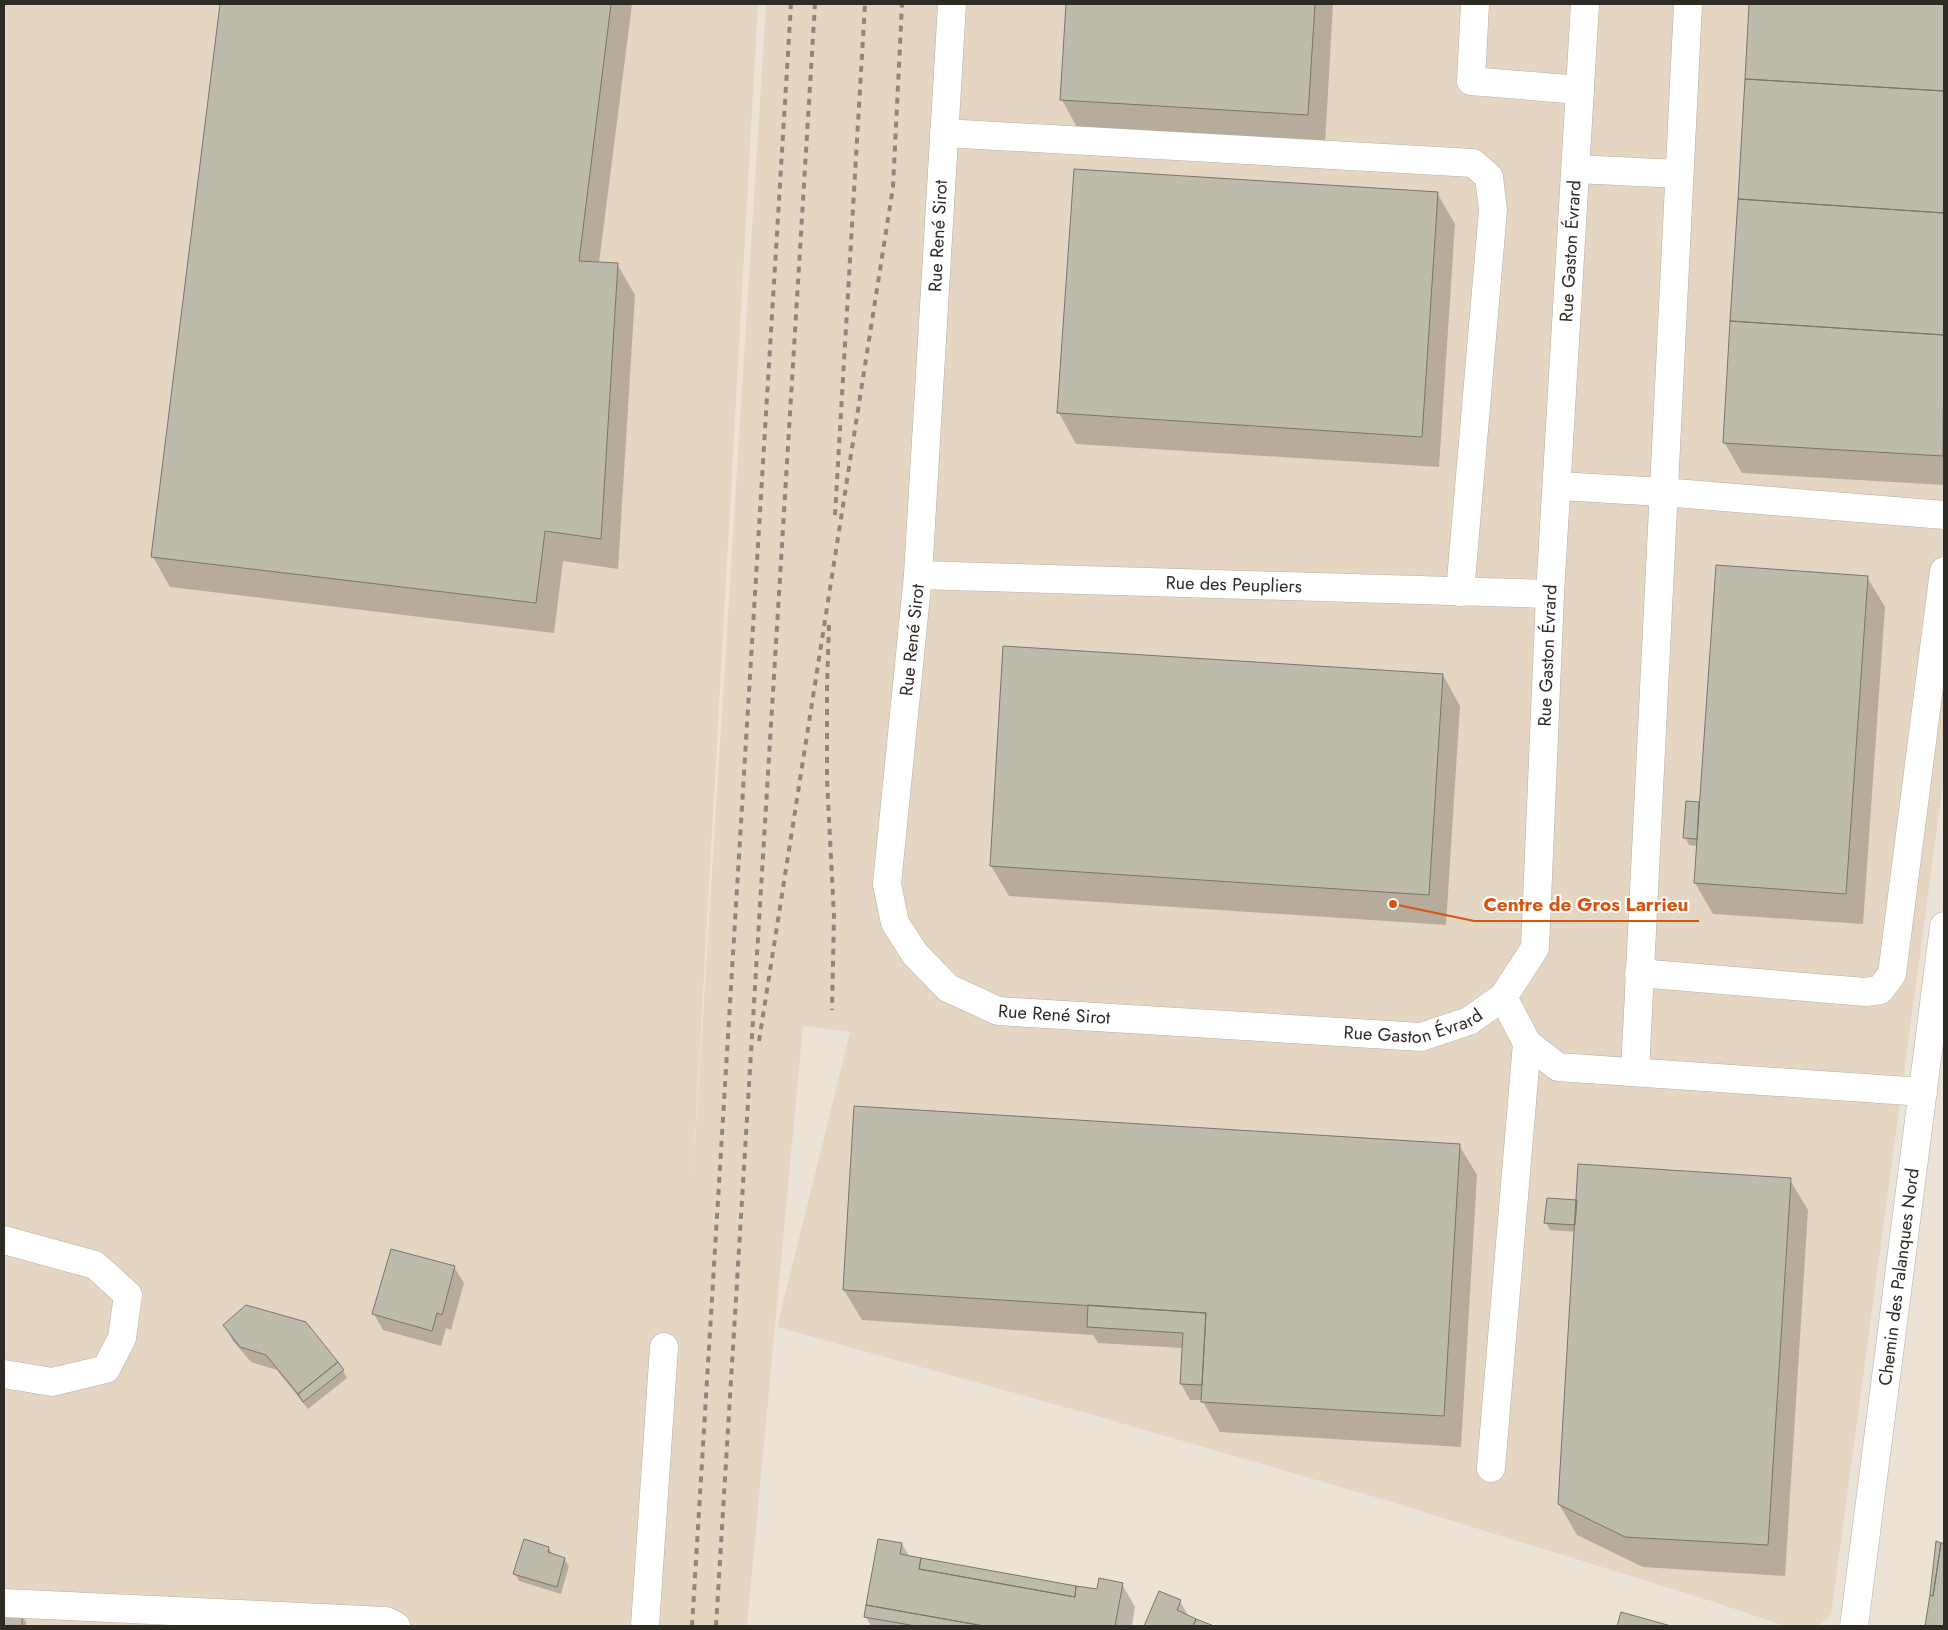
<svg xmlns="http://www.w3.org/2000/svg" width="1948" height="1630" viewBox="0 0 1948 1630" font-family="Jost,sans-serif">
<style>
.built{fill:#e5d6c3}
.shadow{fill:#0003}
.building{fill:#bfbbac;stroke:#797568}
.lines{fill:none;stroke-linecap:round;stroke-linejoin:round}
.minor-casing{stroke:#b7ada2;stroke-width:29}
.minor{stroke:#fff;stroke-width:28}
.rail{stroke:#8f877f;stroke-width:4;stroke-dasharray:6 6;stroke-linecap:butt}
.labels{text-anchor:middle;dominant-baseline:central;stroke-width:4;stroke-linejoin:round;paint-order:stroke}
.street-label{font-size:18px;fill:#2e2a26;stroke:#fff}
.leader{fill:none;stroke:#d5540f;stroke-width:2}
.callout-dot{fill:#d5540f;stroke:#fff;stroke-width:2}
.callout-label{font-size:19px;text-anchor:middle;font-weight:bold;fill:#d5540f;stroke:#fff;stroke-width:4;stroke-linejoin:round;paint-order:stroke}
</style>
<rect width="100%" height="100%" fill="#ede2d6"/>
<path class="built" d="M4,4H758L692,1193L766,4H1944V776L1831,1615L1818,1626H1785L1708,1600L1385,1500L1093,1415L777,1327L850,1032L803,1026L747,1626H4Z"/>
<path class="shadow" d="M221,4H632L599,263L617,264L635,295L618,569L563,561L554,633L170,587L153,557Z
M1067,4H1333L1325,145L1079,131L1062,100Z
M1750,4H1944V485L1742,473L1724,442Z
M1437,193L1455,224L1439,467L1076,444L1059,413Z
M1867,577L1885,607L1863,924L1713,914L1695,883L1698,846L1689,845L1685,837L1698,803L1700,806Z
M1443,675L1460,706L1446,925L1009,896L991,866Z
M1459,1145L1477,1175L1461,1447L1220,1432L1202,1400H1190L1181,1384L1183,1348L1098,1343L1093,1335L862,1320L844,1290Z
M1790,1180L1808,1210L1785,1576L1643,1567L1577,1535L1559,1504L1576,1232L1550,1230L1546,1223L1578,1201Z
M454,1267L464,1283L451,1330L446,1328L441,1346L383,1330L374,1314Z
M224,1325L343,1371L347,1378L308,1409L277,1370L251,1362L233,1341Z
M902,1544L909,1556L1098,1591L1122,1584L1135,1607L1132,1626H871L866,1617Z
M1943,1544H1944V1626H1927L1931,1596Z
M549,1548L553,1555L564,1559L569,1566L561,1594L519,1581L515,1574Z
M1160,1592L1180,1601L1189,1617L1211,1626H1145Z
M4,1614L22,1615L26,1622V1626H4Z"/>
<path class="building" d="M220,4H611L579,261L618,263L601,539L545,531L536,603L151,557Z
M1066,4H1315L1308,115L1060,100Z
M1749,4H1944V91L1745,79Z
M1745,79L1944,91V213L1738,199Z
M1074,169L1438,192L1422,437L1057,413Z
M1738,199L1944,213V335L1730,321Z
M1730,321L1944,335L1943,456L1723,443Z
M1716,565L1868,576L1846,894L1694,883Z
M1003,646L1443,674L1429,895L990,866Z
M1686,801L1699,802L1697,839L1683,838Z
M854,1106L1460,1144L1444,1416L1201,1402L1206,1313L843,1290Z
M1578,1164L1791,1178L1768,1545L1625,1537L1558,1504Z
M1547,1198L1577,1200L1575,1225L1544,1223Z
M391,1249L455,1266L442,1315L437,1313L432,1331L372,1314Z
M246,1305L306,1322L338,1362L298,1394L266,1355L240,1347L223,1325Z
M1088,1305L1206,1313L1202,1385L1180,1384L1183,1333L1087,1327Z
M338,1362L344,1370L303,1402L298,1394Z
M524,1539L549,1547L548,1552L565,1558L557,1587L513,1574Z
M878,1539L902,1543L900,1554L921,1558L919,1569L1075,1597L1076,1586L1097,1589L1099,1578L1123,1583L1115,1626H984L866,1605Z
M1936,1541L1941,1543L1933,1596L1930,1595Z
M1941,1543H1944V1626H1925L1930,1595L1933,1596Z
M921,1558L1076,1586L1075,1597L919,1569Z
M1159,1591L1181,1600L1177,1610L1196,1619L1193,1626H1144Z
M866,1605L984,1626H916L864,1617Z
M1621,1612L1671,1626H1617Z
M4,1613H22V1626H4Z
M1196,1619L1214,1626H1193Z"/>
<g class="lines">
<g class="minor-casing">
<g id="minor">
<path id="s1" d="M952,4L918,575L887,884L895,923L915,954L948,988L998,1011L1421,1037L1469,1021L1503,997L1535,948L1550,594L1585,4"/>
<path d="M1475,4L1471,81L1580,90"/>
<path d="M944,133L1473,163L1489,177L1493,210L1460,592"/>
<path d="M1576,169L1679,174"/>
<path d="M1558,486L1662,492L1944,515"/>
<path id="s2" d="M918,575L1550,594"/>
<path d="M1639,973L1865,992L1880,990L1892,974L1944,571"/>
<path d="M1503,997L1527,1043L1558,1067L1923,1092"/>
<path d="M1635,1072L1688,4"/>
<path d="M4,1240L95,1265L128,1295L122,1338L106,1369L52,1382L4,1374"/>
<path d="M1491,1468L1527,1043"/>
<path d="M4,1603L386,1621L396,1626"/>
<path d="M645,1626L664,1347"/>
<path id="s3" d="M1854,1626L1944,926"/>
</g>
</g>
<use href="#minor" class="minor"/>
<path class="rail" d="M835,515L865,4
M829,625L827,687V780L834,916L832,1010
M759,1041L893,187L902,4
M692,1626L791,4
M716,1626L815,4"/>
</g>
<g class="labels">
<g class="street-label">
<text transform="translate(938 236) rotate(-87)">Rue René Sirot</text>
<text stroke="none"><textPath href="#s1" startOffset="2334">Rue Gaston Évrard</textPath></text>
<text stroke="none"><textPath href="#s2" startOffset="316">Rue des Peupliers</textPath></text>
<text transform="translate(912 640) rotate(-84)">Rue René Sirot</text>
<text stroke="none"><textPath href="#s1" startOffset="1929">Rue Gaston Évrard</textPath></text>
<text stroke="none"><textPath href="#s1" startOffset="1118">Rue René Sirot</textPath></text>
<text stroke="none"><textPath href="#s1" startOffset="1479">Rue Gaston Évrard</textPath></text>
<text stroke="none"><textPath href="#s3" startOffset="352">Chemin des Palanques Nord</textPath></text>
</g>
</g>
<path class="leader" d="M1393 904L1474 921H1699"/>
<circle class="callout-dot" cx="1393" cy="904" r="5"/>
<g class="callout-label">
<text x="1586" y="911">Centre de Gros Larrieu</text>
</g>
<rect width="1948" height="1630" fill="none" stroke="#2e2a26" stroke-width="10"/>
</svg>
